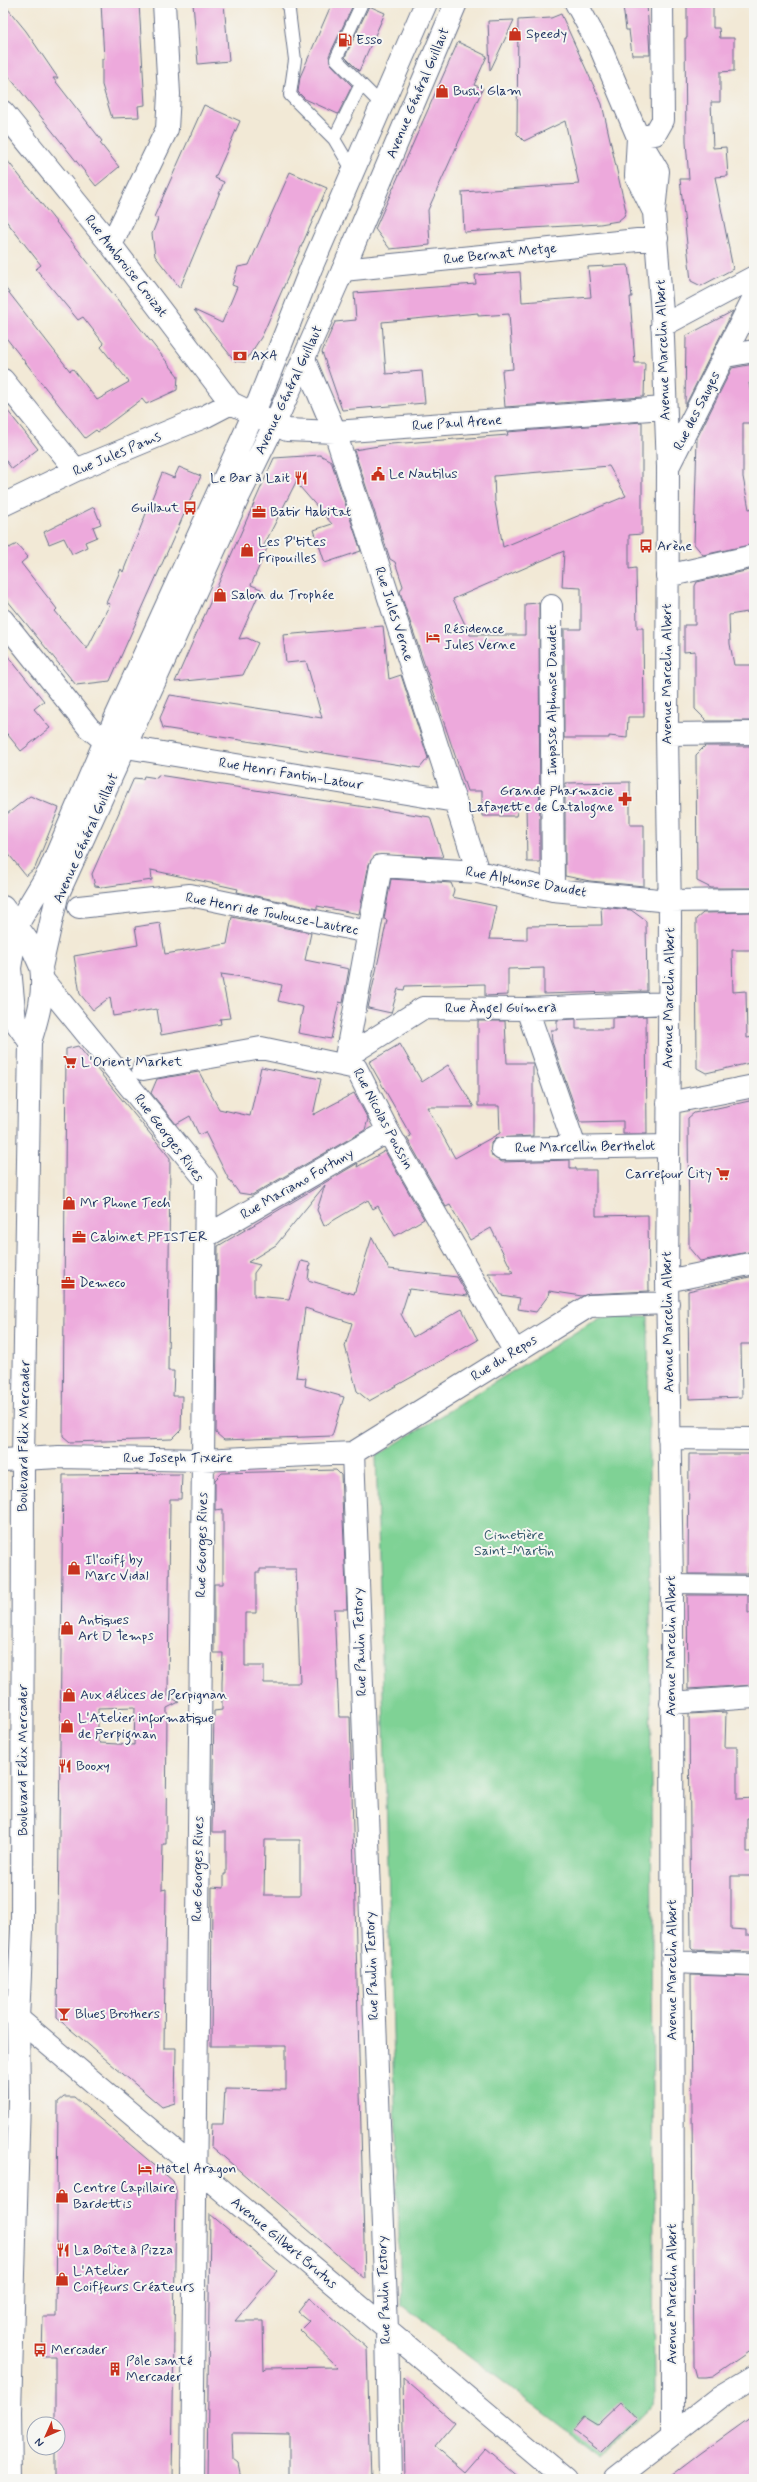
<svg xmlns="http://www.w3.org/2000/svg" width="757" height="2482" viewBox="0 0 757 2482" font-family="Mynerve,sans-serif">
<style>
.green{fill:#7fd295;stroke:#4d807a}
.building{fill:#eda9dc;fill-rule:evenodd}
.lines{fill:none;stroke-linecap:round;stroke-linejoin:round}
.service-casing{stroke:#667088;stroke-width:14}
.pedestrian-casing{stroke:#667088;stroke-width:20}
.minor-casing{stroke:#667088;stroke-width:24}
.tertiary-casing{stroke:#667088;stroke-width:24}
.secondary-casing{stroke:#667088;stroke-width:24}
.service{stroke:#fff;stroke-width:12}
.pedestrian{stroke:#fff;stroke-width:18}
.minor{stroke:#fff;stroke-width:22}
.tertiary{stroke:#fff;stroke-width:22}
.secondary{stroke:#fff;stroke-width:22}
.labels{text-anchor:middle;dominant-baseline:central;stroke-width:4;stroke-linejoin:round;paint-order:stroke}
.poi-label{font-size:14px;fill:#1b2f5e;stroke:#f6f6f2;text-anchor:start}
.street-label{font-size:14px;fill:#1b2f5e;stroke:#f6f6f2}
.park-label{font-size:14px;fill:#34586c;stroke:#f6f6f2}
</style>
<rect width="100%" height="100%" fill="#f6f6f2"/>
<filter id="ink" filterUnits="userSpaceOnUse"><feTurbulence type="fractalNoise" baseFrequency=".025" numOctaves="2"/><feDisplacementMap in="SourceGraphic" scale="8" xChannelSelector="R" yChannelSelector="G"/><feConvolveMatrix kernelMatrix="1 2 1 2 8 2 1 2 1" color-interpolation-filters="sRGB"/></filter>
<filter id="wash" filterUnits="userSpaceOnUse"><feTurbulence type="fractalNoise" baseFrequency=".012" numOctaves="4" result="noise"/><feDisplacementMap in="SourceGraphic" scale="16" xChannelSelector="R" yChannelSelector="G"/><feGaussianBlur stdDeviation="0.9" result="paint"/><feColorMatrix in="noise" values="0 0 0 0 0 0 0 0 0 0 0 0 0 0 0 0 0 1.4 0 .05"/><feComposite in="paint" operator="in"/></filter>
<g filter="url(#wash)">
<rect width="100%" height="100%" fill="#f2e9d6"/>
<path class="green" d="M600,1317H648L655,2397L654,2404L601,2456L401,2304L376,1456Z"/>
<g id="blocks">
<path class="building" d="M3,3L26,31L58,78H53L102,141L100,143L119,167L96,186L3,69Z
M101,3H139L145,105L138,106L139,117L112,118L102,85V59H104Z
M193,3H224L229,61L198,64Z
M332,3H354L329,56L331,64L352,86L338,114L305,99L298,92L300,77Z
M647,3L650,55H632L629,30H626L623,6Z
M687,3H713V28H719L720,38H734V71L720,72V102H711L713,148L726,147L728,176L715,177L733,269L701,286L691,281L680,179H689L686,142L685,38H687Z
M369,6L385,13L359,71L345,57Z
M561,14L602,104L626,211L624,216L618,221L600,224L464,232L462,192L579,184L565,121L524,141L517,134L518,20L551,18Z
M514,20L490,71L488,21Z
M458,42L487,56L474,85L483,88L428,210L430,245L390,249L375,229Z
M204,105L240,121L215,178L224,182L180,288L155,256L152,234L158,219L154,217Z
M3,155L178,376L177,390L146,404L142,399L98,432L96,430L85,438L3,334V285L70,371L73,369L97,400L129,382L101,347L104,344L83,317L78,320L36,269L41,265L3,217Z
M290,172L327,188L262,336L245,362L235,361L194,310L222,323L237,287L232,285L238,267L249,265Z
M628,265L632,297H630L635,363H645L644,396L642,397L505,407L502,370L513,369L509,314L478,316V313L382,322L386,374L422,371L425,403L342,410L322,352L335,322L356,320L354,293L476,284L475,275L520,272L522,302L591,297L588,267Z
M733,311L685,406L686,336Z
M754,364V382L749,383L754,411L751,412V423H743V477L749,509L754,508V544L703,555L694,544L697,438L732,368Z
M3,405L38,449L12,469L3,457Z
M642,422V534L629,535V569L636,568L637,628H643L644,717H628L627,738L609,736V738H564V629H581V588L562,587L564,551L453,599L470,635H525V604L539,603L540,862H527L526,805L519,804L516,816H482V791H467L400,592L403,586L395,562L390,559L354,450L391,444L508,435L507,432ZM609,466L626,496L503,547L495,502L494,476Z
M320,455L331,461L361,551L325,563L314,530L332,524L300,487L297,480L263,547L268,546L251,585L261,589L239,639L247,638L258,643L243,675L175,682L274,458Z
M179,467L201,476L110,681L76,685L3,595V541L9,548L17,544L28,557L21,563L57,609L55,611L87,649L110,604L106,603L121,569L123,572L162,473L174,478Z
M94,507L101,524L93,527L97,537L85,542L87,547L72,554L64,538L49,544L44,532Z
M754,569V611L729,615L730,644L734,665H754V721H707L695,709V651L684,652V625H695V586L697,582Z
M383,626L389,679L401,675L428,758L420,768L163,728L160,718L170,695L322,718L306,661L286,663L283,635Z
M3,650L44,701L34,709L50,728L21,751L3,729Z
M705,746H754V888H711L697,881L696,755Z
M158,775L430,817L443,857L376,855L369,864L359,914L317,906V909L237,892L238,889L151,870L152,880L103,887L95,886L92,874L134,778L143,779L144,776L157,778Z
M630,782V825H644V886L590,881L565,876V783Z
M30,796L59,808L35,868L26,876L3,847V817Z
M391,879L451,883L454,890L452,897L496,906L489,939L527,940V926L602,925L601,907L631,910L646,921L647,991L544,994V968L508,969V995L485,996V984L405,986L404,990L398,989L391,1013L368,1008L387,920L384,919Z
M754,912V950H732L733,992L746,991L747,1038L754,1037V1062L706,1073L697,1068L696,919L703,913Z
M232,917L311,933L305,960L349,969L343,1003L339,1002L331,1039L298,1033L303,1007L278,1001L282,985L249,978L221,974L230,1018L220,1019L221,1024L161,1035L157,1009L113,1016L110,997L93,1010L80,994L74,956L138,945L135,927L160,923L165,954L227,944Z
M646,1016L647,1134H623V1121L580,1122L552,1042L551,1030H557V1020L576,1019V1029H612V1018Z
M478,1021H505L507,1063H533V1136L496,1138L491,1143L492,1156L502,1162L570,1160V1168H576V1170H596V1216L648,1215L649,1291L589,1294L582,1296L549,1291L548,1296L536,1312L518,1309L520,1298L501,1295L488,1273H513L491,1228L470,1240L450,1205L446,1207L407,1138L411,1136L369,1062L400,1044L422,1082L448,1065L474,1107H427L455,1158L500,1133L499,1106H478Z
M78,1046L170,1158L168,1371H174L173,1396H182L181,1430L172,1439L70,1442L63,1436L66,1049Z
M261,1067L321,1079L313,1115L354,1093L368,1119L365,1130L252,1195L239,1193L228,1178L205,1132L199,1135L190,1116L176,1124L151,1093L157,1079L199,1072L219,1109L250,1116Z
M754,1100V1251L700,1261L689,1248L688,1118L694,1113Z
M385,1151L424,1219L395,1236L378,1206L373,1209L368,1200L324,1226L317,1210L325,1185L276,1245L248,1262L260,1265L254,1273V1296L289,1299L301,1261L310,1263L308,1280L354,1294L372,1237L389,1269L457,1277L468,1296L409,1289L401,1314L413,1337L462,1309L478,1340L369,1401L357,1391L345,1346L352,1323L305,1308L296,1377L306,1378L305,1386L344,1397L332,1436L224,1440L216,1433L218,1246L358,1163L357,1167Z
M754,1276V1318H750L751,1344H741L742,1397L689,1399L688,1291Z
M689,1454H754V1510H752L749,1574H688Z
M336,1470L341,1475L347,1609H334L339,1717H350L365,2279L211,2146L212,2124H223L225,2089L286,2090V2046H211L212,1887L224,1888V1874H226V1832H212L214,1711L222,1710V1683L223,1653H214V1584H223V1509L215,1510V1480L222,1473ZM260,1569H296L300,1683H264V1666H245V1613H256V1572H260ZM265,1840H300V1895H264Z
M182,1474L181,1499H170L168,1696L179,1702L167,1708L166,1844H163L162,1890L166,1889L164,2048H176L175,2103L162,2107L57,2018L63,1475ZM135,1707L134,1745L100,1743L98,1741V1708Z
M687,1595H748V1613H754V1685L688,1689Z
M726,1712L725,1747H737V1799L754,1798V1818H747V1852H754V1876H731V1929L746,1930V1935H754V1952L693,1950L691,1948L689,1714Z
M691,1975L754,1977V2348L712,2377L705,2378H697L694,2367Z
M64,2097H74L173,2181L176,2190L172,2479H55V2448H58V2424H55V2356H42L43,2317H56L58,2102Z
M210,2214L277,2271L235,2321H263L264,2370L266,2368L338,2367L300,2330L309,2321L298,2312L309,2298L367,2348L371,2479H289V2434L240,2433H232L233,2460L238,2464L241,2479H207Z
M403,2378L455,2423L435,2447L464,2472L485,2448L521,2479H405Z
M621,2402L636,2419L602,2452L573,2430L584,2417L597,2425Z
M754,2415V2479H667L700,2454Z"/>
</g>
</g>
<g filter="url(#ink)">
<use href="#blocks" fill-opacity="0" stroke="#667088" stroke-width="1"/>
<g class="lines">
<g class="service-casing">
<path id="service" d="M288,3L295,60L290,95L334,139
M361,84L382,105
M353,171L334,139L361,84L336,59L362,3"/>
</g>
<g class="pedestrian-casing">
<path id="pedestrian" d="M672,1584L754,1585"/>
</g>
<g class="minor-casing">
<path id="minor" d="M576,3L601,49L638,137L658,171L654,212L662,313L668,467L667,734L670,918L667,1281L672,1584L673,2433
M3,112L111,245L231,403L287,430L335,432L664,408
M638,137L655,134L663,120L662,3
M638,137L636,176L654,212
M111,245L167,129L169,94L164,3
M343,270L657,238
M662,326L754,277
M726,356L754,351
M304,359L335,432L478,872
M3,380L76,470
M668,467L754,297
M3,505L76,470L206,416L231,403
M667,576L754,556
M551,606L553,890
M3,620L89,728L105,741
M667,734L754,733
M126,747L455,801
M79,907L190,895L368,932
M42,979L206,1180L192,2479
M527,1009L575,1147
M346,1057L381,866L478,872L553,890L670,901L754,900
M346,1057L356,1068L388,1131L515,1352
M346,1057L423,1008L527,1009L669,1003
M143,1069L261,1048L356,1068
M668,1103L754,1086
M502,1149L668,1146
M205,1237L388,1131
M667,1281L754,1263
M669,1438L754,1439
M353,1453L387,2329L390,2479
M3,1460L59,1457L202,1460L353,1453L589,1306L668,1303
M671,1703L754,1697
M672,1962L754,1965
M3,2006L565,2479"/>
</g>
<g class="tertiary-casing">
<path id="tertiary" d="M615,2479L719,2398L754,2377"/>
</g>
<g class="secondary-casing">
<path id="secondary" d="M3,907L32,947L41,967
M30,1042L15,1021L10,968L17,925L49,872L105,741L254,413L311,268L426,3
M11,2479L10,2412L19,2100L18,2019L22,1929L23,1458L30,1042C38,1017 45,993 41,967L57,896L238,498L275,423L343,270L456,3"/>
</g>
<use href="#service" class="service"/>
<use href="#pedestrian" class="pedestrian"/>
<use href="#minor" class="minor"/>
<use href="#tertiary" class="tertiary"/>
<use href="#secondary" class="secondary"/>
</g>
</g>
<defs>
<g id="shop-bare" transform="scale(1.08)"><path d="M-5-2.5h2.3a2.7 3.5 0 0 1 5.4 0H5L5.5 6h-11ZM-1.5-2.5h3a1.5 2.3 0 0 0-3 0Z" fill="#c8321e" stroke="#f6f6f2" stroke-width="2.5" paint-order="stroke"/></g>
<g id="fuel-bare" transform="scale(1.08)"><path d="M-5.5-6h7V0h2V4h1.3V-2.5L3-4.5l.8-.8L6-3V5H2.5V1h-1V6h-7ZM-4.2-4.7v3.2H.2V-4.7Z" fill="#c8321e" stroke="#f6f6f2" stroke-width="2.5" paint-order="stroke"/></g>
<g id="bank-bare" transform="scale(1.08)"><path d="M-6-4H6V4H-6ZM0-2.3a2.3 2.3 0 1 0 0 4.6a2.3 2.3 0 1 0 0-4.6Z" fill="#c8321e" stroke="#f6f6f2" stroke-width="2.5" paint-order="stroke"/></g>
<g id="civic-bare" transform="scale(1.08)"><path d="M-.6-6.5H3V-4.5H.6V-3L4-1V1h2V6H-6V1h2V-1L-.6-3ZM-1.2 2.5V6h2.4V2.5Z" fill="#c8321e" stroke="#f6f6f2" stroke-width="2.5" paint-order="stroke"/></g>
<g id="restaurant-bare" transform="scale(1.08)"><path d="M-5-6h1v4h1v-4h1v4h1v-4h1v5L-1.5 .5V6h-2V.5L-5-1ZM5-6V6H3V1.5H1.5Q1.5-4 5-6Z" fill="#c8321e" stroke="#f6f6f2" stroke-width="2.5" paint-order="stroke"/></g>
<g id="bus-bare" transform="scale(1.08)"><path d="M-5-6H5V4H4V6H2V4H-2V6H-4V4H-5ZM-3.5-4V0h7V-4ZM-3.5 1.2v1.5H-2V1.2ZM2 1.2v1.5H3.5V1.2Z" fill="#c8321e" stroke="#f6f6f2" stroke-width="2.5" paint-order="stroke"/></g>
<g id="office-bare" transform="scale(1.08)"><path d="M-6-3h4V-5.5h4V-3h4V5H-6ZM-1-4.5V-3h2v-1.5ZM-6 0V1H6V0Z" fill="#c8321e" stroke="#f6f6f2" stroke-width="2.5" paint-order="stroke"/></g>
<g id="hotel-bare" transform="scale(1.08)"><path d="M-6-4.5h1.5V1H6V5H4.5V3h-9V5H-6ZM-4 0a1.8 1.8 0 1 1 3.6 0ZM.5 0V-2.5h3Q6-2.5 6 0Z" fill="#c8321e" stroke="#f6f6f2" stroke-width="2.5" paint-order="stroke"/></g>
<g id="pharmacy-bare" transform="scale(1.08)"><path d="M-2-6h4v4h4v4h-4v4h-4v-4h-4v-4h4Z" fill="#c8321e" stroke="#f6f6f2" stroke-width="2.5" paint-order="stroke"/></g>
<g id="supermarket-bare" transform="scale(1.08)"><path d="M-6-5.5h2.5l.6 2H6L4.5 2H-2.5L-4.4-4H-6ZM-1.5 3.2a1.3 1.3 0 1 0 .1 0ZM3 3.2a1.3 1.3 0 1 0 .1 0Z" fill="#c8321e" stroke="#f6f6f2" stroke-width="2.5" paint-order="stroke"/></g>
<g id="bar-bare" transform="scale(1.08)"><path d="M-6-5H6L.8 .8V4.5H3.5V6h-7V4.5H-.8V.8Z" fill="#c8321e" stroke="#f6f6f2" stroke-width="2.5" paint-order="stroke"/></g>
<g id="building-bare" transform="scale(1.08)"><path d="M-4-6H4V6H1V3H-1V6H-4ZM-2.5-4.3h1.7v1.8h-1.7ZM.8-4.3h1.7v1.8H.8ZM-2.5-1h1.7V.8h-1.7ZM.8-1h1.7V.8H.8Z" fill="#c8321e" stroke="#f6f6f2" stroke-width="2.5" paint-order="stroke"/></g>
</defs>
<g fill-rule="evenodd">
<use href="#shop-bare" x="515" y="34"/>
<use href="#fuel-bare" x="345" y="40"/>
<use href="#shop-bare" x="442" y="91"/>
<use href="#bank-bare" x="240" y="356"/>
<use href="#civic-bare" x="378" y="474"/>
<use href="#restaurant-bare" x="301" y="478"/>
<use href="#bus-bare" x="190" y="508"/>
<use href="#office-bare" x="259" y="512"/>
<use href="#bus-bare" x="646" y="546"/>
<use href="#shop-bare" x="247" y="550"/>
<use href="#shop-bare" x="220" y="595"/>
<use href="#hotel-bare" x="433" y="637"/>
<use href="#pharmacy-bare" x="625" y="799"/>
<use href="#supermarket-bare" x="70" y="1062"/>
<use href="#supermarket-bare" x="723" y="1174"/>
<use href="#shop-bare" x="69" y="1203"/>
<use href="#office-bare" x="79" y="1237"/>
<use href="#office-bare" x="68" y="1283"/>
<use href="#shop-bare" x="74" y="1568"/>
<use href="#shop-bare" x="67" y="1628"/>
<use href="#shop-bare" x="69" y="1695"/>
<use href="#shop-bare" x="67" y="1726"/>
<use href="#restaurant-bare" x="65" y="1766"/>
<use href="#bar-bare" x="64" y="2014"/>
<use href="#hotel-bare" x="145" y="2169"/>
<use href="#shop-bare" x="62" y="2196"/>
<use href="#restaurant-bare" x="63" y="2250"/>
<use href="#shop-bare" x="62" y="2279"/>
<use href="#bus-bare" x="40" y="2350"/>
<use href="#building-bare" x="115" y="2369"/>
</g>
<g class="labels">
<g class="poi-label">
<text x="526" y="34">Speedy</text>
<text x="356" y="40">Esso</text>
<text x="453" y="91">Bush' Glam</text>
<text x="251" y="356">AXA</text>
<text x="389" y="474">Le Nautilus</text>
<text x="290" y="478" text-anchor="end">Le Bar à Lait</text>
<text x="179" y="508" text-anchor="end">Guillaut</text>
<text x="270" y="512">Batir Habitat</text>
<text x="258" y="542">Les P'tites<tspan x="258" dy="16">Fripouilles</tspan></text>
<text x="657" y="546">Arène</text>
<text x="231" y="595">Salon du Trophée</text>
<text x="444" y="629">Résidence<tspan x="444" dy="16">Jules Verne</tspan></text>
<text x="614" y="791" text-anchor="end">Grande Pharmacie<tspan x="614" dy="16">Lafayette de Catalogne</tspan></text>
<text x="81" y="1062">L'Orient Market</text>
<text x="712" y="1174" text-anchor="end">Carrefour City</text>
<text x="80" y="1203">Mr Phone Tech</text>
<text x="90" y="1237">Cabinet PFISTER</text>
<text x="79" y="1283">Demeco</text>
<text x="85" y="1560">Il'coiff by<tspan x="85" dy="16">Marc Vidal</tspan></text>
<text x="78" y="1620">Antiques<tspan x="78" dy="16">Art D Temps</tspan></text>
<text x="80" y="1695">Aux délices de Perpignan</text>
<text x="78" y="1718">L'Atelier informatique<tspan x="78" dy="16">de Perpignan</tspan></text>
<text x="76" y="1766">Booxy</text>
<text x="75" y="2014">Blues Brothers</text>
<text x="156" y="2169">Hôtel Aragon</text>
<text x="73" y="2188">Centre Capillaire<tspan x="73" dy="16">Bardettis</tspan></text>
<text x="74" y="2250">La Boîte à Pizza</text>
<text x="73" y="2271">L'Atelier<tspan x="73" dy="16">Coiffeurs Créateurs</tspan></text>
<text x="51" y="2350">Mercader</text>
<text x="126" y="2361">Pôle santé<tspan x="126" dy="16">Mercader</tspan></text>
</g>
<g class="street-label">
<text transform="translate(418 93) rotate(-67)">Avenue Général Guillaut</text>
<text transform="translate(500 254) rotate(-6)">Rue Bernat Metge</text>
<text transform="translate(126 266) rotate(52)">Rue Ambroise Croizat</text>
<text transform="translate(663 350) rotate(-92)">Avenue Marcelin Albert</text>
<text transform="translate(289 390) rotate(-65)">Avenue Général Guillaut</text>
<text transform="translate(697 411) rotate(-63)">Rue des Sauges</text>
<text transform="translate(457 423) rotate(-4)">Rue Paul Arene</text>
<text transform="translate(117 454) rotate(-23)">Rue Jules Pams</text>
<text transform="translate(394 614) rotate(72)">Rue Jules Verne</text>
<text transform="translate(667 674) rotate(-90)">Avenue Marcelin Albert</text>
<text transform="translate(552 700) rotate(-90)">Impasse Alphonse Daudet</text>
<text transform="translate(291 774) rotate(9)">Rue Henri Fantin-Latour</text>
<text transform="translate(86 838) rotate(-66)">Avenue Général Guillaut</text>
<text transform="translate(526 882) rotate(10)">Rue Alphonse Daudet</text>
<text transform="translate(272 914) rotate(11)">Rue Henri de Toulouse-Lautrec</text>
<text transform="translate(669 998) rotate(-89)">Avenue Marcelin Albert</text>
<text x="501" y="1008">Rue Àngel Guimerà</text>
<text transform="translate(383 1119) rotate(62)">Rue Nicolas Poussin</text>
<text transform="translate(169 1138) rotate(53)">Rue Georges Rives</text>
<text transform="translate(585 1147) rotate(-1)">Rue Marcellin Berthelot</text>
<text transform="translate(297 1184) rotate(-30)">Rue Mariano Fortuny</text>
<text transform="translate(668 1322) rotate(-91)">Avenue Marcelin Albert</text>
<text transform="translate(504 1358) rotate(-32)">Rue du Repos</text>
<text transform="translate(24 1436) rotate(-89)">Boulevard Félix Mercader</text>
<text x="178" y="1458">Rue Joseph Tixeire</text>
<text transform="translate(202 1545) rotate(-89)">Rue Georges Rives</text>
<text transform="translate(360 1642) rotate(-92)">Rue Paulin Testory</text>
<text transform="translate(671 1646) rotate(-90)">Avenue Marcelin Albert</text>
<text transform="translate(23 1760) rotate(-90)">Boulevard Félix Mercader</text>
<text transform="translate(198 1869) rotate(-89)">Rue Georges Rives</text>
<text transform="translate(372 1966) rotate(-92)">Rue Paulin Testory</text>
<text transform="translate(672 1970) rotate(-90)">Avenue Marcelin Albert</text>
<text transform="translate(284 2243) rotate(40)">Avenue Gilbert Brutus</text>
<text transform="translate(384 2290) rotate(-92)">Rue Paulin Testory</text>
<text transform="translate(672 2294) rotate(-90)">Avenue Marcelin Albert</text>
</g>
<g class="park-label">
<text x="514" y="1535">Cimetière<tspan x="514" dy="16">Saint-Martin</tspan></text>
</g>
</g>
<rect width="757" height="2482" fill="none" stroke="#f6f6f2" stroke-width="16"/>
<g transform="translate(46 2436) rotate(225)"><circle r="19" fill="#f6f6f2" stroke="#9ea6b7"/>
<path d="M0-3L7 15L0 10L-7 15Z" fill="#c8321e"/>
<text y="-6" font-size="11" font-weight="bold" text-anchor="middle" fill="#1b2f5e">N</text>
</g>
</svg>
